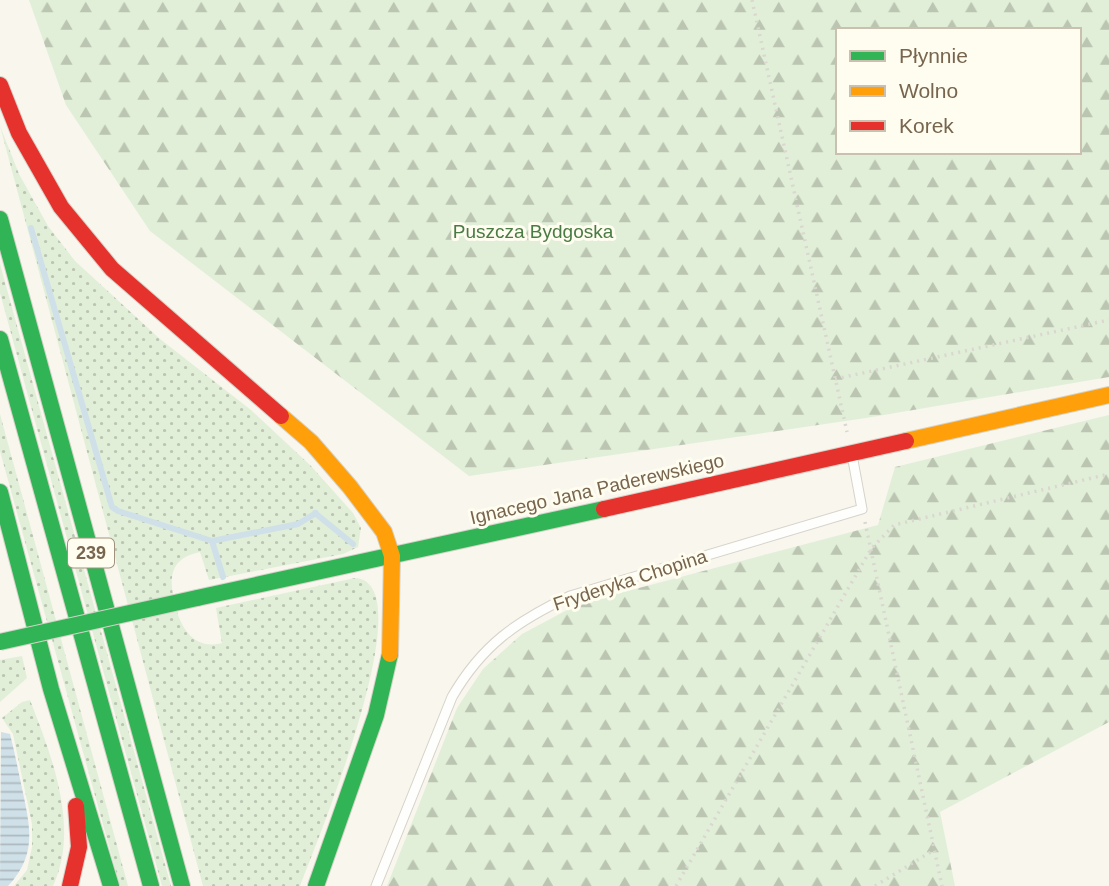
<svg xmlns="http://www.w3.org/2000/svg" width="1109" height="886" viewBox="0 0 1109 886" font-family="Helvetica,sans-serif">
<style>
.grass{fill:url(#grass-dots)}
.forest{fill:url(#forest-firs);fill-rule:evenodd}
.water{fill:url(#water-rules)}
.lines{fill:none;stroke-linecap:round;stroke-linejoin:round}
.stream{stroke:#cfe0e8;stroke-width:6}
.lane-casing{stroke:#d7d3cb;stroke-width:11}
.fast-casing{stroke:#d6d2c8;stroke-width:18}
.slow-casing{stroke:#d6d2c8;stroke-width:18}
.jam-casing{stroke:#d6d2c8;stroke-width:18}
.path{stroke:#dad6d0;stroke-width:3.5;stroke-dasharray:2 5;stroke-linecap:butt}
.lane{stroke:#fefefc;stroke-width:9}
.fast{stroke:#30b455;stroke-width:16}
.slow{stroke:#ff9f0a;stroke-width:16}
.jam{stroke:#e5322d;stroke-width:16}
.fast-bridge-casing{stroke:#d6d2c8;stroke-width:18;stroke-linecap:butt}
.fast-bridge{stroke:#30b455;stroke-width:16}
.labels{text-anchor:middle;dominant-baseline:central;stroke-width:6;stroke-linejoin:round;paint-order:stroke}
.shield{fill:#fffcf0;stroke:#a0927e;stroke-width:2}
.shield-label{font-size:18px;font-weight:bold;fill:#77654d}
.park-label{font-size:19px;fill:#497c44;stroke:#fffcf0}
.street-label{font-size:19px;fill:#77654d;stroke:#fffcf0}
</style>
<defs>
<pattern id="grass-dots" width="8" height="8" patternUnits="userSpaceOnUse" patternTransform="scale(1.75)"><rect width="8" height="8" fill="#e1efd8"/><path d="M2 2h.1M6 6h.1" fill="none" stroke="#bbc5b1" stroke-width="1.8" stroke-linecap="round"/></pattern>
<pattern id="forest-firs" width="22" height="20" patternUnits="userSpaceOnUse" patternTransform="scale(1.75)"><rect width="22" height="20" fill="#e1efd8"/><path d="M5 1l3.5 6h-7zM16 11l3.5 6h-7z" fill="#bbc5b1"/></pattern>
<pattern id="water-rules" width="6" height="5" patternUnits="userSpaceOnUse" patternTransform="scale(1.75)"><rect width="6" height="5" fill="#cfe0e8"/><path d="M0 2.5h6" fill="none" stroke="#adb9be"/></pattern>
</defs>
<rect width="100%" height="100%" fill="#f8f6ed"/>
<path class="grass" d="M0,126L19,174L48,226L75,261L160,339L251,410L311,466L353,513L361,528L358,547L343,554L209,580L200,552C167,559 169,581 176,608C182,631 196,650 222,643L216,608L355,578C426,582 314,848 300,886H203Z
M0,264L171,886H162L0,293Z
M0,414L128,886H120L0,451Z
M22,656L27,678L0,702V660Z
M30,700C52,756 80,829 53,886H14L27,870L32,847V824L13,734L2,718L22,702Z"/>
<path class="forest" d="M29,0H1109V377L866,418L469,476L150,231L66,105ZM838,30H1079V152H838Z
M1109,415V722L940,812L955,886H387L457,708L483,669L522,634L571,608L620,593L878,525L895,467Z"/>
<path class="water" d="M1,732L10,734C15,754 19,774 23,793C31,830 36,856 8,886H0Z"/>
<g class="lines">
<path class="stream" d="M31,228L112,507L118,511L212,541L298,524L316,513
M315,513L353,544
M212,541L223,577"/>
<g class="lane-casing">
<path id="lane" d="M376,886L452,697C482,645 517,621 570,596L862,509L852,455"/>
</g>
<g class="fast-casing">
<path id="fast" d="M0,219L182,886
M0,339L151,886
M0,492L51,689L111,886
M197,598L604,509
M316,886L376,715L390,654"/>
</g>
<g class="slow-casing">
<path id="slow" d="M281,416L311,442L350,487L384,532L392,556L390,654
M906,441L1109,395"/>
</g>
<g class="jam-casing">
<path id="jam" d="M0,85L19,133L61,207L112,269L281,416
M604,509L906,441
M70,886L79,847L76,806"/>
</g>
<path class="path" d="M752,0L847,432
M835,379L1109,320
M865,522L942,886
M676,886L871,549L894,525L1109,474
M875,886L934,850"/>
<use href="#lane" class="lane"/>
<use href="#fast" class="fast"/>
<use href="#slow" class="slow"/>
<use href="#jam" class="jam"/>
<g class="fast-bridge-casing">
<path id="fast-bridge" d="M0,642L197,598"/>
</g>
<use href="#fast-bridge" class="fast-bridge"/>
</g>
<g class="labels">
<rect class="shield" x="68" y="538.5" width="46" height="29" rx="5"/>
<g class="shield-label">
<text x="91" y="553">239</text>
</g>
<g class="park-label">
<text x="533" y="231">Puszcza Bydgoska</text>
</g>
<g class="street-label">
<text transform="translate(597 489) rotate(-13)">Ignacego Jana Paderewskiego</text>
<text transform="translate(630 580) rotate(-18)">Fryderyka Chopina</text>
</g>
</g>
<rect x="836" y="28" width="245" height="126" fill="#fffcf0" stroke="#c9c0af" stroke-width="2"/>
<rect x="850" y="51" width="35" height="10" fill="#30b455" stroke="#c9c0af" stroke-width="2"/>
<text x="899" y="63" font-size="21" fill="#77654d">Płynnie</text>
<rect x="850" y="86" width="35" height="10" fill="#ff9f0a" stroke="#c9c0af" stroke-width="2"/>
<text x="899" y="98" font-size="21" fill="#77654d">Wolno</text>
<rect x="850" y="121" width="35" height="10" fill="#e5322d" stroke="#c9c0af" stroke-width="2"/>
<text x="899" y="133" font-size="21" fill="#77654d">Korek</text>
</svg>
